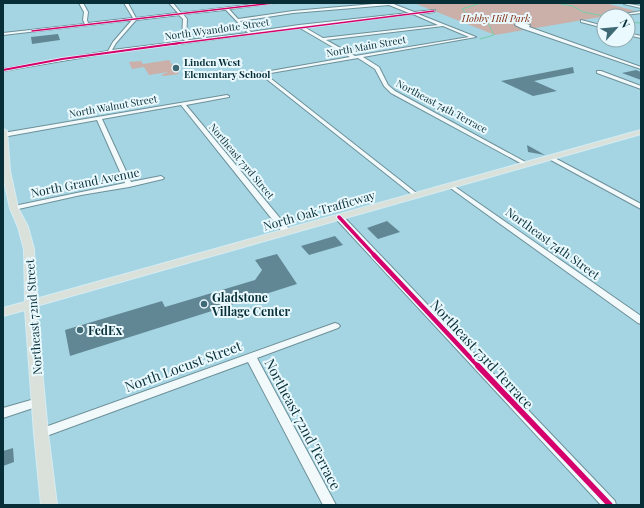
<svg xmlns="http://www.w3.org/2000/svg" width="644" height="508" viewBox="0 0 644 508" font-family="'Playfair Display',serif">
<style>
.green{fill:#cbb0a9}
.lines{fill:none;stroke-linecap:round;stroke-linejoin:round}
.stream{stroke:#76cfaa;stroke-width:1}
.building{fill:#628794}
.minor-casing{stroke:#6d9099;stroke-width:2}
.major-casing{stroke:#d6ecf2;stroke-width:2}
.minor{fill:#f2f9fb;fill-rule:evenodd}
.major{fill:#dae0da;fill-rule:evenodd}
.cycleway-far4-casing{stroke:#e9f9fe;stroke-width:2.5}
.cycleway-far3-casing{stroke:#e9f9fe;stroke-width:3.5}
.cycleway-far2-casing{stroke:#e9f9fe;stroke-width:5.5}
.cycleway-far1-casing{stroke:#e9f9fe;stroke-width:7}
.cycleway-casing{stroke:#e9f9fe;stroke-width:8}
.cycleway-far4{stroke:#d6006c;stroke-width:1.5}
.cycleway-far3{stroke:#d6006c;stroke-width:2}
.cycleway-far2{stroke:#d6006c;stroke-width:3.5}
.cycleway-far1{stroke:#d6006c;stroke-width:4.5}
.cycleway{stroke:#d6006c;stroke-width:5.5}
.poi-dot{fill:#3f6974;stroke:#e9f9fe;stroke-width:1.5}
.labels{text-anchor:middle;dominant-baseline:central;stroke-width:4;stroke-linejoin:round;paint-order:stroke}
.far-park-label{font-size:10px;font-style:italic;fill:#842a0c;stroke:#e9f9fe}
.far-street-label{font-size:10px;fill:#082f38;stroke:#e9f9fe}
.far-poi-label{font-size:10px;font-weight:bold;fill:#082f38;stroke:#e9f9fe;text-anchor:start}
.street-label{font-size:12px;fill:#082f38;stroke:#e9f9fe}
.poi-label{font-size:12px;font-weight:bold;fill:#082f38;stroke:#e9f9fe;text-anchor:start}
.near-street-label{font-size:14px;fill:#082f38;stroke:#e9f9fe}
</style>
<rect width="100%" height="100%" fill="#a5d5e3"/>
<path class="green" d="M414,3H605L636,11L495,35Z
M169,60L179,74L164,76L161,75L168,72L149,75L144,67L132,69L129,62L141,61L143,64Z"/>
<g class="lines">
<path class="stream" d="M555,3L573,6L583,12L604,16
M628,22L641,23
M480,39L494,35L488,23L474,21L462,9L481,3"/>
</g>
<path class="building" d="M58,34L60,40L32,44L31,37Z
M573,67L574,73L534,81L557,91L533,96L501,81Z
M636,70L641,72V80L622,73Z
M527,145L545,155L528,152Z
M387,221L400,232L378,239L367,228Z
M335,236L343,245L309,255L301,246Z
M277,254L297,284L70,356L65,330L162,301L165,307L255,280L262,270L255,260Z
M13,448L14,462L3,466V451Z"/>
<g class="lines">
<g class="minor-casing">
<path id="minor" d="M79,3H83L88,12L87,20L88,23L133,18L124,3H128L136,18L178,13L169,3H173L181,13L265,3H275L229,9L238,19L293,11L385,3H391L414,12L435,10L434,12L418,14L476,37L363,57L379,67L388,85L395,91L529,164L528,165H524L391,93L384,86L375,69L358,58L265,74L419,195L418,196H414L259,73L350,57L300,28L109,53L3,71V69L108,51L113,42L132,20L3,35V33L85,24L83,20L84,12ZM389,5L409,13L299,25L251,32L240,21L293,13ZM224,10H226L248,33L189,40L186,38L187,19L183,14ZM413,14L438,25L323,38L304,27ZM179,15L183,19L182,38L185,41L112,50L116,43L136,20ZM443,26L469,37L355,56L326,40Z
M623,3L641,6V8L624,4Z
M641,11V13L617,16L619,15Z
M581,20L604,26V28L581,22Z
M516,23H524L530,25L529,27L641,67V69L521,28L515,25Z
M628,33L641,36V38L628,35Z
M597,71H601L641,86V89L597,73Z
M227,95L229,96V97L186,105L289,229L290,231L289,233H283L181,105L102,119L131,182L161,176L164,178L163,179L129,187L81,195L14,210L10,208L14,206L125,183L97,120L3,137V133Z
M551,156L641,204V209L549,159L548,158Z
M451,184L641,316V324L638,323L449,187L448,186Z
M336,215H342L615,501L616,505H601L336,219L335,217Z
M335,323L338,324L340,326L338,328L257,358L336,505H323L248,362L41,438L37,436L35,433L37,430Z
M38,398L42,399L43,402L42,405L3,418V408Z"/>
</g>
<g class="major-casing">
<path id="major" d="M3,129L7,131L10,171L18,208L28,227L34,249L36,299L641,130V134L36,306L48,433L57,505H41L34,433L25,310L3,316V308L25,302L24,249L18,227L10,208L3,176Z"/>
</g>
<use href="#minor" class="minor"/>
<use href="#major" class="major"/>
<g class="cycleway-far4-casing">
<path id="cycleway-far4" d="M32,31L273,3
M173,44L434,11"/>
</g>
<g class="cycleway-far3-casing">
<path id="cycleway-far3" d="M3,70L62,59L180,43"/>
</g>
<g class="cycleway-far2-casing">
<path id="cycleway-far2" d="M339,217L375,256"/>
</g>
<g class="cycleway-far1-casing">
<path id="cycleway-far1" d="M374,255L479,367"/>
</g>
<g class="cycleway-casing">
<path id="cycleway" d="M478,366L610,505"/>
</g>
<use href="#cycleway-far4" class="cycleway-far4"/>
<use href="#cycleway-far3" class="cycleway-far3"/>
<use href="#cycleway-far2" class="cycleway-far2"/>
<use href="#cycleway-far1" class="cycleway-far1"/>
<use href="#cycleway" class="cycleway"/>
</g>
<g class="poi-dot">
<circle cx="176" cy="68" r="4"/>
<circle cx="204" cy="304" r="4"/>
<circle cx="80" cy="330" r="4"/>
</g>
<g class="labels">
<g class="far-park-label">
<text x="496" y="18">Hobby Hill Park</text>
</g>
<g class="far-street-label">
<text transform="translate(217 29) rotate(-8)">North Wyandotte Street</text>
<text transform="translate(366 46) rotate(-10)">North Main Street</text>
<text transform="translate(113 106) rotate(-10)">North Walnut Street</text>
<text transform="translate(442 106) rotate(28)">Northeast 74th Terrace</text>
<text transform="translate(242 161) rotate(50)">Northeast 73rd Street</text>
</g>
<g class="far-poi-label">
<text x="184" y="62">Linden West<tspan x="184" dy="12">Elementary School</tspan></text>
</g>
<g class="street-label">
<text transform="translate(85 182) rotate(-11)">North Grand Avenue</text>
<text transform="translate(319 210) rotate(-16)">North Oak Trafficway</text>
<text transform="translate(553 243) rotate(36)">Northeast 74th Street</text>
<text transform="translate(33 317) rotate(-94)">Northeast 72nd Street</text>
</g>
<g class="poi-label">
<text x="212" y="297">Gladstone<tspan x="212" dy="14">Village Center</tspan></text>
<text x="88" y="330">FedEx</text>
</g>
<g class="near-street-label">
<text transform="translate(482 354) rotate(47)">Northeast 73rd Terrace</text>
<text transform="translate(183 366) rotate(-20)">North Locust Street</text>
<text transform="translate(303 424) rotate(62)">Northeast 72nd Terrace</text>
</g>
</g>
<rect width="644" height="508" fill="none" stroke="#082f38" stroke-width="8"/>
<g transform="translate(616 28) rotate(63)"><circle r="19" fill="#e9f9fe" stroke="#8fa8af"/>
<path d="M0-3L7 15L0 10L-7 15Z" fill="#3f6974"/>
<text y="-6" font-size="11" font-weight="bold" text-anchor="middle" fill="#082f38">N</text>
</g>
</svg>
